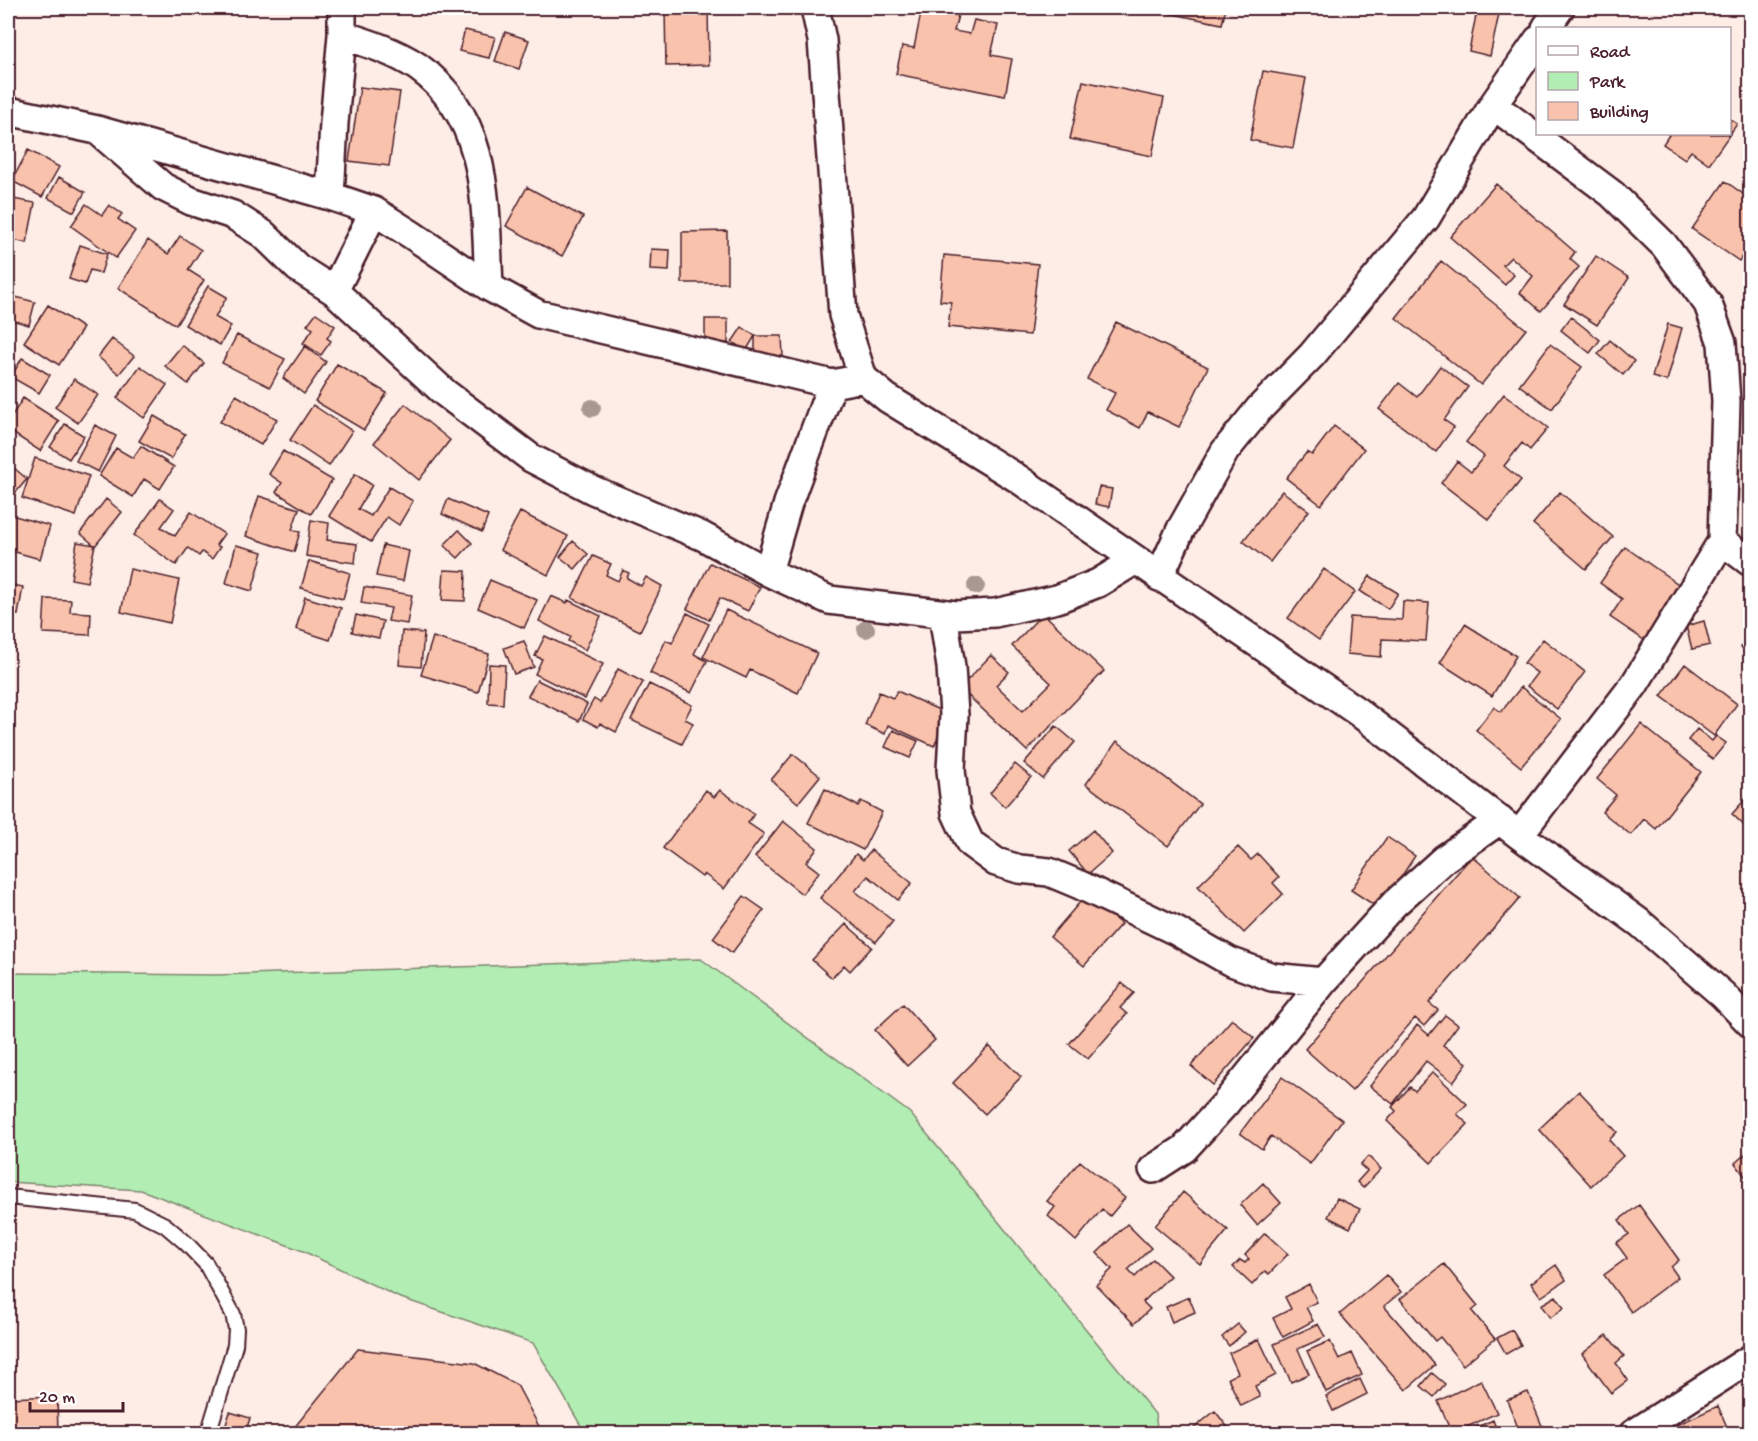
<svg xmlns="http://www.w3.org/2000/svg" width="1758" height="1441" viewBox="0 0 1758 1441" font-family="'Gochi Hand',sans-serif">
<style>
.green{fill:#b2eeb3;stroke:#7e866f;stroke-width:1.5}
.building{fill:#f9c2ac;stroke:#4a1f2b;stroke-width:1.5}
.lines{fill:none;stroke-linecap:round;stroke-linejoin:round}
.service-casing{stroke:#4a1f2b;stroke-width:18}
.minor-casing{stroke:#4a1f2b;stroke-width:32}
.service{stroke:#fff;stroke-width:14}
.minor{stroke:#fff;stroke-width:27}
.tree{fill:#a99892}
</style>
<rect width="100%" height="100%" fill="#fdede6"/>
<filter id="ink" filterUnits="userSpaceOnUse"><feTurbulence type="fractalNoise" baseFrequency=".0167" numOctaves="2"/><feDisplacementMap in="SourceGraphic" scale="12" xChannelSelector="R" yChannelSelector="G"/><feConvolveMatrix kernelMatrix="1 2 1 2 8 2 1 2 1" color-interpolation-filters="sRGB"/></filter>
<g filter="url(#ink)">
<path class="green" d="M701,959L910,1113L1155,1414L1158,1433H585L533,1343L398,1297L303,1251L141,1190L8,1182V973L217,975Z"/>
<path class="building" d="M665,8H708L709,65L666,66Z
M922,8H944L959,11L954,31L970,34L974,20L998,25L991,55L1012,59L1005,96L896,74L902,46L914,48Z
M1144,8H1226L1222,24Z
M1477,10L1499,14L1490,56L1469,51Z
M465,30L495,37L489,58L459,51Z
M505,32L529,40L519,69L495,61Z
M1263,71L1306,78L1293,148L1250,140Z
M1083,81L1164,98L1152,156L1070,139Z
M360,87L400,92L389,166L349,161Z
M1730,119L1737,124L1709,164L1691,151L1685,159L1663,144L1669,135L1667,134H1730Z
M28,150L59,167L42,197L12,181Z
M59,177L85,192L74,212L48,198Z
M1725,181L1750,199V244L1739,261L1692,229Z
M1496,184L1575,252L1570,259L1579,267L1541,311L1520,293L1533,276L1511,257L1503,265L1514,275L1505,285L1450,237Z
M527,187L583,217L562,256L506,226Z
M8,198L35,203L27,243L8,239Z
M86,204L102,215L109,205L122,214L118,219L135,231L116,258L71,226Z
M727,231V283H682V232Z
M180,236L201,250L188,270L204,280L176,325L118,288L148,240L168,254Z
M80,245L107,254L101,273L90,270L85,284L69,279Z
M651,249L670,250L669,271L650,270Z
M944,255L1038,264L1030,335L948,327L951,302L940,301Z
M1596,256L1629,278L1597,325L1564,304Z
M1441,261L1526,329L1481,385L1396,318Z
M208,286L227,297L215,317L231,326L220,345L185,325Z
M8,295L35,302L29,325L8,319Z
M48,305L83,328L59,365L24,342Z
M316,313L335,326L327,338L331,341L321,355L303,343L313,329L307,325Z
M1571,317L1600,340L1590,353L1561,330Z
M705,319H728V343H705Z
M1116,322L1208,367L1179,427L1148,412L1140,428L1106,410L1115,393L1087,379Z
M1668,324L1682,328L1667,381L1652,377Z
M742,327L755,336L746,351L732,342Z
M237,335L285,359L270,387L222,363Z
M755,336H782L783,356L755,357Z
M112,339L134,356L119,374L98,357Z
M1610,340L1634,361L1623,375L1598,354Z
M1550,344L1582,367L1552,409L1519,385Z
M182,345L204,363L188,384L165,366Z
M305,346L326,362L304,394L283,378Z
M22,358L50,375L39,393L11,377Z
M337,364L387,393L364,430L315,401Z
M140,366L167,385L144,418L117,398Z
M1440,366L1468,387L1444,420L1454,427L1436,452L1379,409L1399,383L1417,397Z
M74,379L98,395L78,423L55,407Z
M1504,394L1548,428L1530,450L1522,443L1504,466L1521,480L1489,520L1441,483L1457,461L1471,472L1484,456L1466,442Z
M236,395L277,419L261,445L220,422Z
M23,398L59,421L40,451L8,430V422Z
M405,404L450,440L419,480L374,443Z
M313,405L352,431L329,466L290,440Z
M154,416L185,434L171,459L139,441Z
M65,424L84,436L69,459L50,447Z
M95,425L116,436L98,472L76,461Z
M1334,426L1364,449L1321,505L1286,478L1307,452L1312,455Z
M141,446L174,467L160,489L144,479L133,497L99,476L116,448L133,458Z
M283,451L332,480L311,514L276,492L282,483L269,474Z
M35,458L89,476L76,516L22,498Z
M14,468L27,479L8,502V476Z
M355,474L372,485L358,509L371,516L389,487L413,501L399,525L387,517L371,542L329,516Z
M1099,487L1112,489L1109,507L1095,504Z
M1282,491L1309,511L1270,562L1243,541Z
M1560,492L1613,537L1586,569L1533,524Z
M259,496L299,509L292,530L300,532L294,552L246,536Z
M106,499L122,512L95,546L80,533Z
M160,499L174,509L161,527L175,536L191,512L224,534L216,545L220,547L212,559L202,552L199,556L188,548L176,565L134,535Z
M448,499L488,516L482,532L442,514Z
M520,512L568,536L548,575L500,550Z
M8,514L50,526L40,559L8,550Z
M311,520L329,523L327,540L357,544L355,563L306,556Z
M459,530L472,543L458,558L444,545Z
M573,541L588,554L575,569L560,557Z
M77,542L95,545L87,582L71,579Z
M236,545L263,552L252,591L226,583Z
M383,545L409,551L403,581L376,576Z
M1625,547L1681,586L1644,640L1610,617L1622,599L1600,583Z
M593,556L611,564L606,575L618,581L623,570L629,573L627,578L641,586L646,577L662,586L640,631L572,598Z
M309,561L350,573L343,599L301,588Z
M710,563L760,587L748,611L720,598L709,620L687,609Z
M130,569L179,580L170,623L121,612Z
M1324,569L1355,592L1319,640L1288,618Z
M444,570L466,571L465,601L442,600Z
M1370,576L1398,593L1388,609L1360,591Z
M490,580L537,600L524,628L478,608Z
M8,584L23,587L18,615L8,613Z
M364,587L412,595L407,624L388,621L391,608L361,603Z
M551,596L567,603L568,600L601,616L585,650L568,641L570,637L539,621Z
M305,597L341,608L330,640L296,629Z
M45,599L71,600L70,612L91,613L90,635L43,633Z
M1403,601L1429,603L1426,641L1382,639L1381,657L1347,654L1350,617L1402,620Z
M726,610L817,653L798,693L750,670L746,678L703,657Z
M687,613L709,624L694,654L707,661L691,693L650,673L666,640L672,643Z
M1043,613L1104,671L1027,751L960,688L991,655L1009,672L996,685L1023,711L1051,683L1012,646Z
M356,615L383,621L379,638L352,632Z
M1704,621L1710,645L1692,649L1686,626Z
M1465,624L1516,656L1492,696L1440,663Z
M402,631L424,633L421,667L399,665Z
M1750,635V655L1741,647Z
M545,636L603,664L585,699L535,674L542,659L535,656Z
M433,637L489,654L478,692L421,675Z
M1543,639L1585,672L1557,709L1527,686L1537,673L1524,663Z
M524,641L534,667L514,674L504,648Z
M489,664L505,665L503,704L488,703Z
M1685,664L1737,704L1714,736L1661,696Z
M618,669L643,682L616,732L600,723L598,727L583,719L594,699L600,703Z
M537,680L587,704L579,721L528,696Z
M649,684L692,705L685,719L693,723L682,744L631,720Z
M1521,687L1561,719L1521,767L1476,730L1494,707L1501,712Z
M897,691L948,714L934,746L888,725L885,734L865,725L879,692L893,698Z
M1641,724L1701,772L1656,829L1644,819L1631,835L1602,812L1616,795L1597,779Z
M1056,726L1075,742L1043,779L1024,763Z
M1697,729L1712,741L1716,736L1726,743L1713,759L1688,740Z
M893,730L918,741L910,758L885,747Z
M1117,741L1200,804L1168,846L1086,784Z
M793,754L820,776L798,803L771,780Z
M1015,764L1031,777L1005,807L990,793Z
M825,789L858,806L861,801L882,812L863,850L808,823Z
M706,790L714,797L720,790L754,814L748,823L764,834L724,889L704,874L702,877L663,848Z
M1750,794V831L1732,814Z
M783,821L817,848L806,862L819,872L802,894L755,857Z
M1093,830L1112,853L1088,874L1069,851Z
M1387,837L1415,856L1380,909L1351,890Z
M1238,847L1251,860L1258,854L1279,877L1273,883L1283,894L1244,933L1198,886Z
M871,850L912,883L898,900L868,876L855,891L893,921L876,942L820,898L856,854L863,860Z
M1472,856L1520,898L1429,1003L1438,1010L1424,1026L1415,1018L1352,1091L1305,1049Z
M1086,895L1121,924L1084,966L1050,937Z
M744,896L764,910L732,953L713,938Z
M846,924L872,947L850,971L844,965L832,978L812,960Z
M1122,983L1134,993L1120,1008L1127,1014L1088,1059L1069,1044Z
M903,1004L935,1040L907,1066L875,1030Z
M1445,1015L1458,1025L1443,1045L1467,1063L1453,1082L1426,1061L1393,1104L1370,1086L1417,1025L1429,1035Z
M1232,1019L1254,1038L1213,1085L1191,1066Z
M989,1046L1021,1077L985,1114L953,1083Z
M1433,1072L1467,1104L1457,1114L1468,1124L1431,1163L1387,1121L1396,1111L1392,1107L1410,1087L1415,1091Z
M1282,1077L1342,1120L1310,1164L1271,1136L1262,1149L1240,1133Z
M1579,1091L1617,1132L1609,1140L1623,1156L1591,1186L1539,1129Z
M1750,1150V1183L1735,1163Z
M1368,1156L1381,1169L1363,1188L1357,1182L1367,1171L1360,1165Z
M1080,1161L1125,1198L1110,1216L1102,1209L1076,1241L1048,1216L1055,1207L1047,1201Z
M1263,1183L1281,1203L1257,1225L1240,1205Z
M1183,1192L1228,1230L1200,1264L1155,1226Z
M1337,1198L1360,1209L1350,1228L1328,1217Z
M1639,1205L1679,1260L1671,1267L1678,1277L1631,1312L1604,1275L1627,1258L1616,1243L1629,1234L1619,1220Z
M1127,1224L1151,1248L1128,1270L1135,1277L1153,1259L1170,1276L1143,1302L1150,1309L1134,1324L1096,1285L1112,1269L1097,1253Z
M1265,1233L1288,1254L1269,1274L1265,1271L1252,1285L1233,1267L1240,1260L1245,1263L1249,1259L1245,1255Z
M1444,1264L1478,1306L1472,1311L1495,1339L1463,1365L1440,1337L1435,1341L1400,1299Z
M1556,1265L1566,1280L1541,1297L1531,1283Z
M1386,1275L1401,1292L1384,1306L1435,1365L1406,1390L1340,1314Z
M1309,1284L1317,1302L1306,1307L1313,1321L1283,1337L1273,1318L1291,1309L1285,1297Z
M1556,1296L1564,1308L1550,1318L1541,1305Z
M1189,1297L1195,1312L1172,1322L1166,1307Z
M1238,1324L1245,1332L1229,1346L1222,1337Z
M1318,1324L1325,1337L1298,1349L1309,1374L1291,1382L1274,1344Z
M1512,1330L1521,1345L1506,1354L1497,1338Z
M1607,1335L1624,1356L1616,1363L1628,1380L1611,1393L1582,1354Z
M1259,1339L1276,1375L1255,1386L1260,1397L1241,1406L1228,1378L1238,1373L1229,1353Z
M1330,1341L1339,1359L1352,1353L1362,1375L1326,1392L1307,1351Z
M358,1349L474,1363L517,1385L543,1434H289Z
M1432,1373L1445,1384L1434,1397L1421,1386Z
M1360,1379L1367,1394L1333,1411L1326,1396Z
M1481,1380L1497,1413L1452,1434L1438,1401Z
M1528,1392L1545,1433L1507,1434L1505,1430L1517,1425L1507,1400Z
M57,1396L58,1434H8V1398Z
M1718,1406L1730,1434H1668L1666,1430Z
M1215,1411L1233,1434H1196L1193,1429Z
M230,1412L250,1418L245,1434H223Z
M1493,1420L1498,1434H1476L1477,1433L1475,1428Z"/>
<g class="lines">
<g class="service-casing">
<path id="service" d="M8,1197L135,1210L165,1225L186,1243L206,1264L233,1314L236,1329L235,1345L208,1434"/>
</g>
<g class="minor-casing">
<path id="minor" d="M815,8L822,40L843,315L863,378L887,398L1017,478L1358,712L1519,835L1640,923L1723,995L1750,1023
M1546,28L1560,8
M342,35C368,43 396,52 418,67C491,119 485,208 489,287
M1493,105L1612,194L1664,245L1708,304L1722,343L1726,401L1722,541L1634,685L1519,835
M8,111L97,130L330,196L374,211L412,235L489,287L538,314L832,384L863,378
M97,130L163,187L191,201L233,215L263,234L298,268L334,291L445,393L531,458L593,490L702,536L768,572L829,600L956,615L995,613L1057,599L1098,583L1136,560
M330,196L334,123L342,35V8
M334,291L374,211
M1722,541L1750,562
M768,572L788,503L832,384
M1159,577L1181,529L1225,451L1259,409L1312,355L1426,218L1493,105L1538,40
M943,614L951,667L954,715L951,770L956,813L970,843L996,862L1019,869L1049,872L1080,885L1176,931L1229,961L1272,977L1323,982
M1153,1169L1184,1149L1225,1104L1323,982L1394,904L1444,859L1500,820
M1633,1434L1750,1359"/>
</g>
<use href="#service" class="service"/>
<use href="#minor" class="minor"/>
</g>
<g class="tree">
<circle cx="592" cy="408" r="9"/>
<circle cx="976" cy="586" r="9"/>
<circle cx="866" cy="629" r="9"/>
</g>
</g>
<rect width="1758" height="1441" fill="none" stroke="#fff" stroke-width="30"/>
<rect x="15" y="15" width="1728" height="1411" fill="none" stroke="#4a1f2b" stroke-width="2" filter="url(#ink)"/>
<rect x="1536" y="27" width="195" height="108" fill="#ffffff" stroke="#b7a5aa" stroke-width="1.5"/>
<rect x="1548" y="46" width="30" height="9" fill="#ffffff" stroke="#b7a5aa" stroke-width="1.5"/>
<text x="1590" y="57" font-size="18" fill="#4a1f2b">Road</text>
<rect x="1548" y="72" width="30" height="18" fill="#b2eeb3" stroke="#b7a5aa" stroke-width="1.5"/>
<text x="1590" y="87" font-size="18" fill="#4a1f2b">Park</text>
<rect x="1548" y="102" width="30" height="18" fill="#f9c2ac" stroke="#b7a5aa" stroke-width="1.5"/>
<text x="1590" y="117" font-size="18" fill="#4a1f2b">Building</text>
<path d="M30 1402v9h93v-9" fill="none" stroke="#4a1f2b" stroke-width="3"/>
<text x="39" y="1402" font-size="18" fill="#4a1f2b" stroke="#ffffff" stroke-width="4.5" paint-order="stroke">20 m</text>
</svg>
